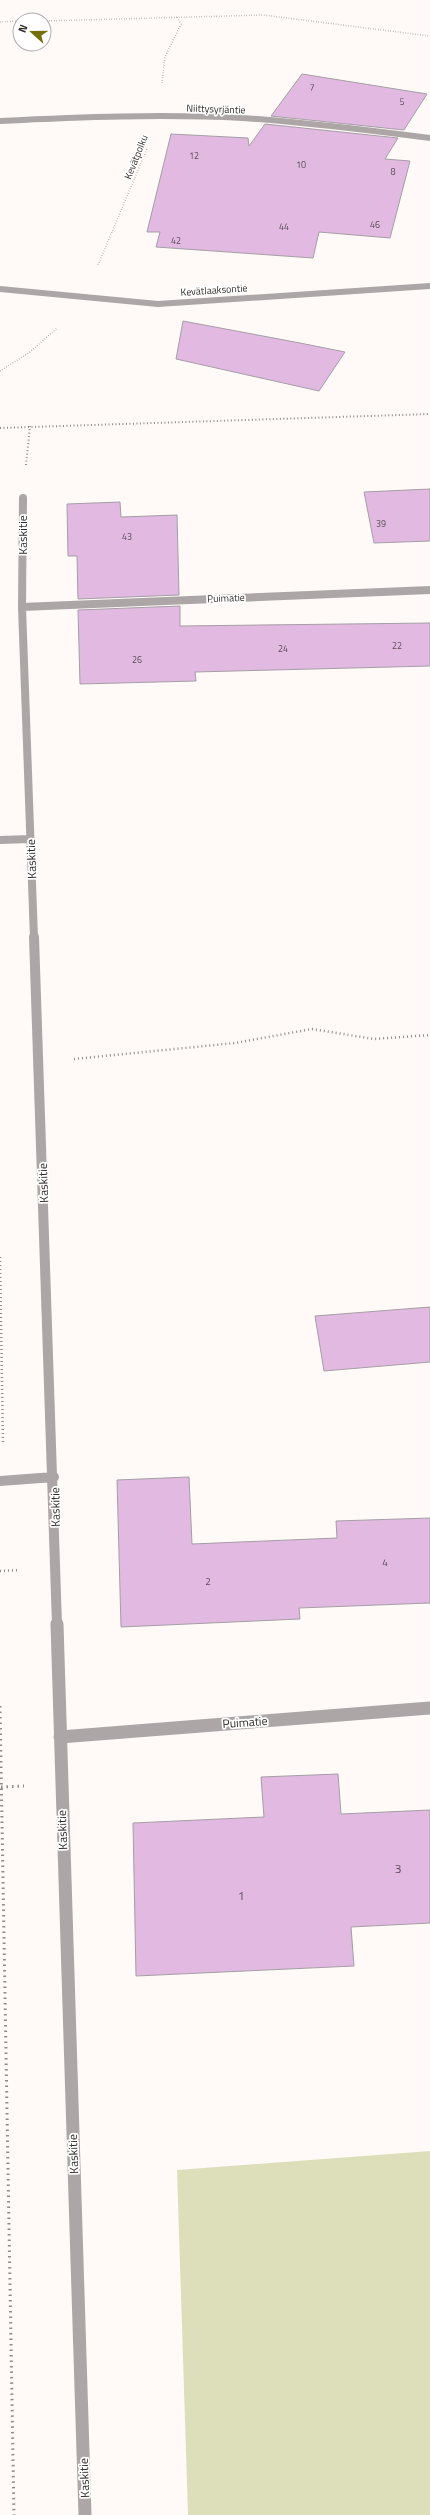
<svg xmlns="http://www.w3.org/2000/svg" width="430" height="2515" viewBox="0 0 430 2515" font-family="'Titillium Web',sans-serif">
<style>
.green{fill:#dddfbb}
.building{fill:#e1b9e1;stroke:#a59ea5}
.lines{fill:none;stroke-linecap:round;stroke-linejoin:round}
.path-far3{stroke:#8f8a89;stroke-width:1.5;stroke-dasharray:0.5 2;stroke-linecap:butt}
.path-far2{stroke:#8f8a89;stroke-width:2;stroke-dasharray:1 2.5;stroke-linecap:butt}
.path-far1{stroke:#8f8a89;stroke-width:2.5;stroke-dasharray:1 3;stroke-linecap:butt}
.path{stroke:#8f8a89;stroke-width:3;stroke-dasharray:1.5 4;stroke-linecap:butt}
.minor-far3{stroke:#aca7a6;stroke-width:6}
.minor-far2{stroke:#aca7a6;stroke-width:8}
.minor-far1{stroke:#aca7a6;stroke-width:10}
.minor{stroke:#aca7a6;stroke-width:13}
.labels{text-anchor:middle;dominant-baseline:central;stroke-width:3.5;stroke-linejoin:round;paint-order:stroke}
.far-number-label{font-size:9px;fill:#5c4e58}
.far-street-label{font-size:10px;fill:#2f2b2a;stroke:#fff}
.number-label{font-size:10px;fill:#5c4e58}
.street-label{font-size:12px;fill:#2f2b2a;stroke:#fff}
.near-number-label{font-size:12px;fill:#5c4e58}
</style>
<rect width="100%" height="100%" fill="#fffaf8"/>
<path class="green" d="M430,2151V2515H188L177,2170Z"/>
<path class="building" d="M302,74L427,94L404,130L271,116Z
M265,124L398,138L385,159L410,161L390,238L319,232L313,258L156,247L160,232H147L171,134L248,138L249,146Z
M183,321L300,343L345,352L319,391L176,359Z
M430,489V541L374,543L364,492Z
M120,502L121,517L177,515L179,595L78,599L77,556H68L67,504Z
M180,606V626L430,623V666L195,672L196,681L80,684L78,610Z
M430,1307V1362L324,1371L315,1316Z
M189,1477L192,1544L337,1538L336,1521L430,1518V1603L299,1608L300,1619L121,1627L117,1480Z
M338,1774L341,1814L430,1810V1923L351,1927L354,1966L136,1976L133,1823L264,1817L261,1777Z"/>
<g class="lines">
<path class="path-far3" d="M44,21L263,15L430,36
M0,22L20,21
M162,83L165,57L181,24L177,17
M98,265L147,149
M0,371L30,352L57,328"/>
<path class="path-far2" d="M0,428L430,414
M26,465L30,426"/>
<path class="path-far1" d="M74,1059L235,1043L312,1029L374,1039L430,1035
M0,1257L3,1445
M0,1571L20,1570"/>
<path class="path" d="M0,1706L14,2515
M1,1787L24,1786"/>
<path class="minor-far3" d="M0,121C81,117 162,114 243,118C305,122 368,130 430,138
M0,289L158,304L430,286"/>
<path class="minor-far2" d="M23,498L22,607L34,938
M22,607L430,590
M0,840L30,839"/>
<path class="minor-far1" d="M34,937L57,1625
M0,1481L54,1477"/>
<path class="minor" d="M57,1624L85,2515
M60,1737L430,1708"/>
</g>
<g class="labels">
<g class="far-number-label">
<text x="312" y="87">7</text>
<text x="402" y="101">5</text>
<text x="194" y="155">12</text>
<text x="301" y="164">10</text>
<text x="393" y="171">8</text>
<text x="375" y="224">46</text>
<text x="284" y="226">44</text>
<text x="176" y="240">42</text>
<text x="381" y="523">39</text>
<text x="127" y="536">43</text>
<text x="397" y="645">22</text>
<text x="283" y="648">24</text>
<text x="137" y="659">26</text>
</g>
<g class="far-street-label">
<text transform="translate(216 109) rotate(2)">Niittysyrjäntie</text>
<text transform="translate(136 157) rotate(-68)">Kevätpolku</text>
<text transform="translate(214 290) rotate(-4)">Kevätlaaksontie</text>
<text transform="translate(226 598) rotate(-2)">Puimatie</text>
</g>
<g class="number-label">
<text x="385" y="1562">4</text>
<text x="208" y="1581">2</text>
</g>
<g class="street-label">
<text transform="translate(22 535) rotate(-90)">Kaskitie</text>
<text transform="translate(31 859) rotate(-92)">Kaskitie</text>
<text transform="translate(43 1183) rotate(-92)">Kaskitie</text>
<text transform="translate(55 1507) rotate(-91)">Kaskitie</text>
<text transform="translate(245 1722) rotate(-4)">Puimatie</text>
<text transform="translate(62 1830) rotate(-92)">Kaskitie</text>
<text transform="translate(73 2154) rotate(-92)">Kaskitie</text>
<text transform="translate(84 2478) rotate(-92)">Kaskitie</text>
</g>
<g class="near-number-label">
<text x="398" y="1868">3</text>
<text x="241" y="1895">1</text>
</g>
</g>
<g transform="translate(32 32) rotate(291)"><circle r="19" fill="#ffffff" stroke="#acaaaa"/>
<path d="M0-3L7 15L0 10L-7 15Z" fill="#766e0b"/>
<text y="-6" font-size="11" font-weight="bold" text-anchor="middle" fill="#2f2b2a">N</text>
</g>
</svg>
